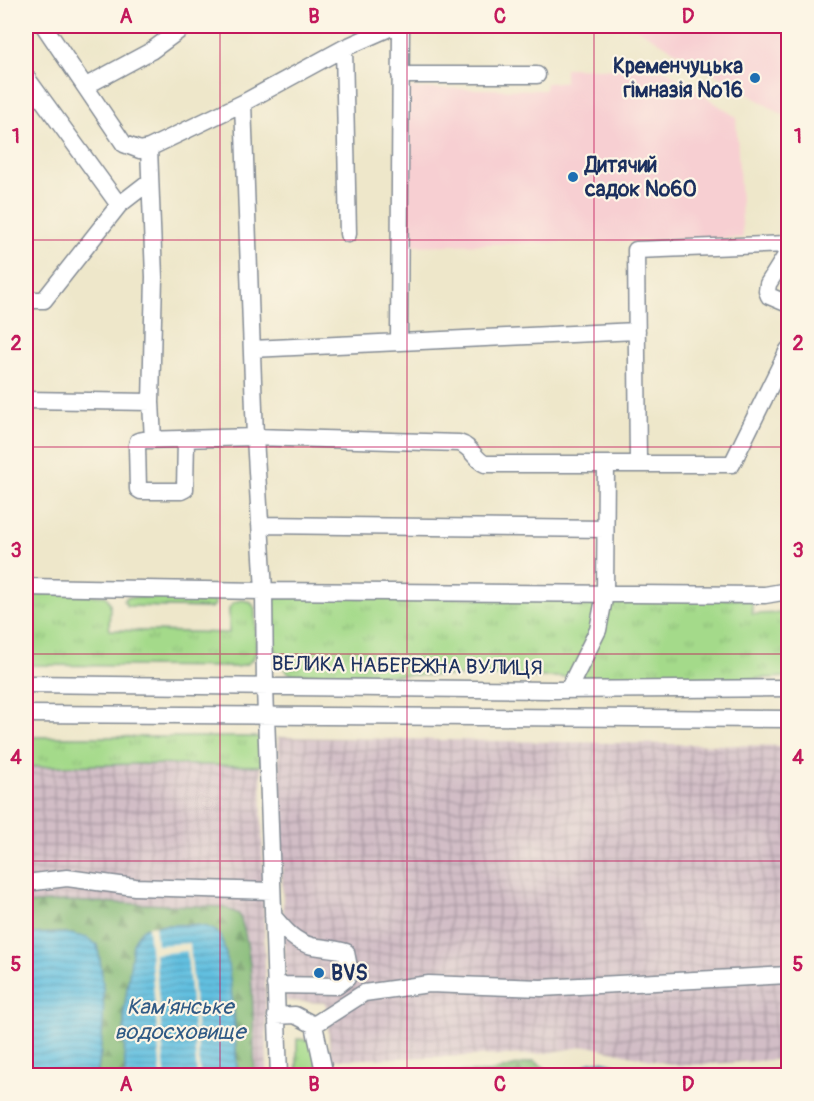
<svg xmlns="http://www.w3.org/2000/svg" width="814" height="1101" viewBox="0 0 814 1101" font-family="Pangolin,sans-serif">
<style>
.built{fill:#f7cfd2}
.industrial{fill:url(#industrial-grid)}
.grass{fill:url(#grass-tufts);stroke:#608474;stroke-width:1.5}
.forest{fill:url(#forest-firs);stroke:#4f746a;stroke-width:1.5}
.water{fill:url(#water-rules);stroke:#3e789f;stroke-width:1.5}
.pier{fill:#eee7ca}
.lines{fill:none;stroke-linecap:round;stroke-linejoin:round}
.minor-casing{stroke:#848b94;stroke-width:19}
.minor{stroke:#fff;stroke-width:16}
.grid{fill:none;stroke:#c2185b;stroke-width:1.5;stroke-opacity:0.55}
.poi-dot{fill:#1f6fb2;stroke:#fcf5e5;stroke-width:2}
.labels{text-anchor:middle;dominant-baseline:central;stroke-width:4.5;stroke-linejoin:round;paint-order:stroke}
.poi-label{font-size:21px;font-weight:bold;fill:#1b2f5e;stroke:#fcf5e5;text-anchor:start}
.street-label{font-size:21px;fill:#1b2f5e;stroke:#fcf5e5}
.water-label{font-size:22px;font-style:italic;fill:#305a85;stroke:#fcf5e5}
.neatline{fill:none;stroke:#c2185b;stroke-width:2}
.grid-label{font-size:20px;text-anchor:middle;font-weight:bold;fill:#c2185b}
</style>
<defs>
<pattern id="industrial-grid" width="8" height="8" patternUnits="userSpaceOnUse" patternTransform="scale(1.5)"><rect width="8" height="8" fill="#d2bdc6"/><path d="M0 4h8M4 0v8" fill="none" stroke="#aa9aa4"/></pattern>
<pattern id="grass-tufts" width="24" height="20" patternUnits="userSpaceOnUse" patternTransform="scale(1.5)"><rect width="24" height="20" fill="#a4da8a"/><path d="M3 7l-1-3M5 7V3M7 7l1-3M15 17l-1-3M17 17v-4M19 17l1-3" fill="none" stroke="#8dbb7a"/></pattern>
<pattern id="forest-firs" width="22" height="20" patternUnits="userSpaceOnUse" patternTransform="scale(1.5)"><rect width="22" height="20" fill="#83ba76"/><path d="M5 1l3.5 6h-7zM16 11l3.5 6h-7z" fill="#6a9864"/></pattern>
<pattern id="water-rules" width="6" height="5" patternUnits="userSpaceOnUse" patternTransform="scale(1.5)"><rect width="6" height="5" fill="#62c0e0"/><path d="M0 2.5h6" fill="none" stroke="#509cb9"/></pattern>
</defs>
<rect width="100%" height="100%" fill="#fcf5e5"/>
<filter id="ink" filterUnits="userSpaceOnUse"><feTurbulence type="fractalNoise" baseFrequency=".0167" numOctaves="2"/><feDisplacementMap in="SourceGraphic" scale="12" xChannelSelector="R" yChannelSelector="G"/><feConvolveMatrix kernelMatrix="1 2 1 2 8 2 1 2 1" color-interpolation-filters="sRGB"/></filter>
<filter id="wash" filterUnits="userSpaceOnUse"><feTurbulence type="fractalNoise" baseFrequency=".008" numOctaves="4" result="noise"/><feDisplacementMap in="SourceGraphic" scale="24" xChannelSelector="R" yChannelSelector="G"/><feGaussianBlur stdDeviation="1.35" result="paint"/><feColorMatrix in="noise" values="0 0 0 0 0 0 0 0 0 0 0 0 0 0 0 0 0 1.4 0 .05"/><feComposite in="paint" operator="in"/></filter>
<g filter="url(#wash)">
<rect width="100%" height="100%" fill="#eee7ca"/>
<path class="built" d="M632,26H788V118L653,38Z
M565,68L666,70L736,117L743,238L406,246L407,88L545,90L546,83L565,82Z"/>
<path class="industrial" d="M278,737L788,746V1059L679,1066L588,1046L539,1054L331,1060L326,1003L286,1001Z
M138,764L261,766L267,1075H255L250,965L246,931L63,901L26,904V767Z"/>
<path class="grass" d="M26,592L106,596L110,603L109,630L229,633V608L234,602L242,600L251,602L255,609L256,652C253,662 247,665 236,667L26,665Z
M127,597L211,598L215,603L214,606L210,608L127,606L124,601Z
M273,597L752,599V614L788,613V677L747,679L290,674C268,654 273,624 273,597Z
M26,737H260L261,766L138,764L26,767Z
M297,1039L315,1041L319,1075H297Z"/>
<path class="forest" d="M63,901L223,907L239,914C256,958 252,1028 255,1075H237L234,1005L167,925L124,1011L125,1075H97L101,1053L66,933L26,934V904Z
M534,1061L556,1075L333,1076L428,1071L489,1072Z"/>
<path class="water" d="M167,925C182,925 204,922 217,932C232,945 236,1052 237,1075L125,1076L124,1011L133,944C141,925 148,926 167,925Z
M66,933L87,938L97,945C107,987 104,1034 97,1075H26V934Z
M602,1061L616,1065L636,1075H569L591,1062Z"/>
<path class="pier" d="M155,925L157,945L190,943L200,1075H197L187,951L155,954L165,1075H161L148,926Z"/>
</g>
<g filter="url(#ink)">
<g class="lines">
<g class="minor-casing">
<path id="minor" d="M44,26L124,144L140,150L149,148L243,103L344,48L394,26
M344,48L348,234
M400,75H537
M26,77L119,205
M86,86L151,51L185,26
M243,103L255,437L264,591L265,687L279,1076
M149,148L154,277L151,402L153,440
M788,252L768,284L767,291L769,296L788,304
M26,300H44L119,205L150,181
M399,342L401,26
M252,349L637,331
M26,400L151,402
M186,439L185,489L181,491H141L138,489L137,445L138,441L143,440L255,437L459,443C471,446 475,460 485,464H732L788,350
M638,464L636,250L788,244
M260,525L605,529
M26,587L264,591L765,595L788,591
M26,684L554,690L788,688
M568,690L598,630L605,594L606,464
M26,714L788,719
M26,883L67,878L135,887L272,891
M273,916C284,929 294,942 312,946C323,948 335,948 346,952L348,962L347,978L337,986L275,985
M276,1016L295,1015L314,1025L325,1076
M314,1025L364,993L429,984L541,988L788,975"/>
</g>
<use href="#minor" class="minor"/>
</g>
</g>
<path class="grid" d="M220,26V1076M407,26V1076M594,26V1076M26,240H788M26,447H788M26,654H788M26,861H788"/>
<g class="poi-dot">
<circle cx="755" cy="78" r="6"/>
<circle cx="573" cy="177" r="6"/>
<circle cx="319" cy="973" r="6"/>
</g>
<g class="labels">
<g class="poi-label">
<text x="743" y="66" text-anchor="end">Кременчуцька<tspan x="743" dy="24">гімназія №16</tspan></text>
<text x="585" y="165">Дитячий<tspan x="585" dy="24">садок №60</tspan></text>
<text x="331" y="973">BVS</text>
</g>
<g class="street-label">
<text transform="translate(407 666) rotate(1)">ВЕЛИКА НАБЕРЕЖНА ВУЛИЦЯ</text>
</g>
<g class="water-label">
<text x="180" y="1007">Кам'янське<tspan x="180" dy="25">водосховище</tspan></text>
</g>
</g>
<rect width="814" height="1101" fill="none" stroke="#fcf5e5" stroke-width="66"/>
<rect x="33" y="33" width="748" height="1035" class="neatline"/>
<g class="grid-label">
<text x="126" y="23">A</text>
<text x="314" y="23">B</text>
<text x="500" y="23">C</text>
<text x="688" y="23">D</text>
<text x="16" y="143">1</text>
<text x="798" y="143">1</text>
<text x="16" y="350">2</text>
<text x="798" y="350">2</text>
<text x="16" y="557">3</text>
<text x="798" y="557">3</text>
<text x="16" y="764">4</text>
<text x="798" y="764">4</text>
<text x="16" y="971">5</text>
<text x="798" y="971">5</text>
<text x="126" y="1091">A</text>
<text x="314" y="1091">B</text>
<text x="500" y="1091">C</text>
<text x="688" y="1091">D</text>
</g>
</svg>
